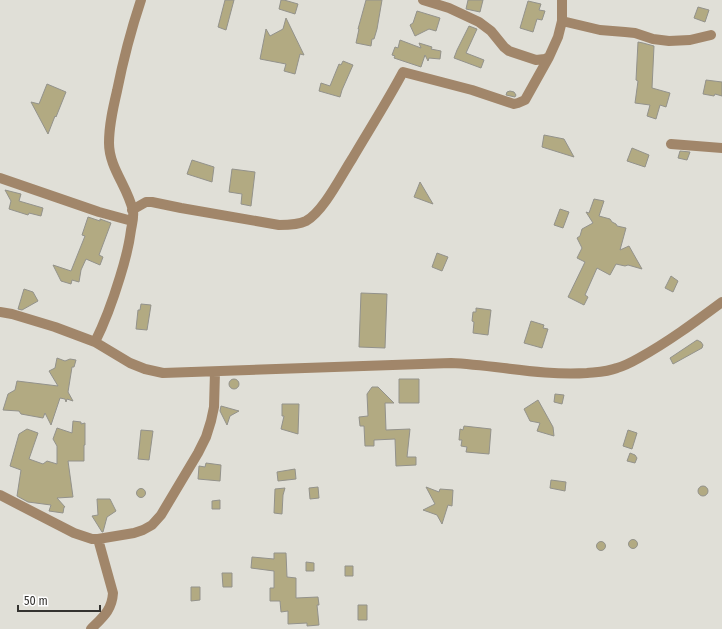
<svg xmlns="http://www.w3.org/2000/svg" width="722" height="629" viewBox="0 0 722 629" font-family="'Fira Sans Condensed',sans-serif">
<style>
.building{fill:#b2aa82;stroke:#93928b}
.lines{fill:none;stroke-linecap:round;stroke-linejoin:round}
.minor{stroke:#a1866a;stroke-width:10}
</style>
<rect width="100%" height="100%" fill="#e0dfd7"/>
<path class="building" d="M225,0H234L226,30L218,27Z
M281,0H284L298,4L295,14L279,9Z
M366,0H382L377,29L374,39H372L371,46L356,43L359,29H358Z
M468,0H483L480,12L466,9Z
M528,1L541,4L539,10L545,11L542,20L537,19L533,32L520,28Z
M698,7L709,10L705,22L694,18Z
M417,11L440,18L436,31L429,29L415,36L410,25L413,23Z
M286,18L304,55L300,54L295,74L284,71L286,64L260,59L266,29L270,36L283,29Z
M469,26L477,29L466,53L484,60L481,68L454,58L457,50Z
M400,40L421,48L419,43L432,47L431,49L441,51L440,59L429,58L428,61L425,55L421,67L394,58L395,56L392,55L395,47L398,48Z
M638,42L643,43L654,46L652,88L670,93L666,107L660,105L656,119L647,116L650,105L635,103L638,81L636,80Z
M343,61L353,65L342,90L340,97L319,91L321,83L330,86L339,64L341,65Z
M706,80L722,82V96L715,94L714,96L703,94Z
M47,84L66,92L56,117L55,116L48,134L31,102L39,104Z
M510,91L514,92L516,95L515,97L506,95L507,92Z
M544,135L564,139L574,157L542,147Z
M632,148L649,155L645,167L627,161Z
M680,151L690,152L687,160L678,158Z
M192,160L214,167L212,182L187,174Z
M232,169L255,172L251,206L241,204L242,194L229,192Z
M420,182L433,204L414,197Z
M5,190L21,194L19,201L43,208L41,216L29,213L28,215L9,209L11,201Z
M594,199L604,201L599,216L610,219L612,222L616,224L617,226L626,228L620,250L629,246L642,269L628,265L625,266L616,264L610,275L597,268L585,295L588,297L584,305L568,297L585,262L577,258L582,248L577,238L580,236L582,229L593,223L586,212L589,213Z
M560,209L569,212L563,228L554,225Z
M88,217L100,221V219L111,223L99,255L103,257L100,265L86,259L81,270L79,282L72,280L71,284L61,281L53,265L71,271L85,236L82,235Z
M437,253L448,257L442,271L432,267Z
M671,276L678,281L673,292L665,288Z
M24,289L33,292L38,301L22,310L18,309Z
M361,293L387,294L385,348L359,347Z
M141,304L151,305L147,330L136,329L138,310H140Z
M476,308L491,310L488,335L473,333L474,322L472,321L473,312H476Z
M531,321L544,325L543,328L548,329L542,348L524,343Z
M697,340L701,342L703,345L702,348L673,364L670,358Z
M57,358L65,361L70,359L76,360L74,367H72L68,392L73,401L67,399L66,402L65,399L60,398L51,425L45,413L43,418L21,414L19,411L3,410L8,394L15,390L17,381L58,386L49,371L55,368Z
M399,379H419V403H399Z
M229 384a5 5 0 1 1 10 0a5 5 0 1 1-10 0Z
M372,387H378L394,403H385L386,430L410,429L407,457H416V465L396,466L395,439L374,440V446H365L364,426H360L359,417L368,416L367,394Z
M555,394L564,395L562,404L554,402Z
M538,400L553,427L554,436L537,431L540,423L530,421L524,409Z
M282,404H299L298,434L281,429L284,416H282Z
M221,406L239,411L230,416L227,425L220,411Z
M73,421L81,422V424L85,423V445H84V461H68L73,497L57,498L65,507H64L63,513L49,511L51,505L28,502L17,496L21,470L10,466L19,434L27,429L38,433L29,459L43,464L47,461L57,464V446L53,439L57,428L72,433Z
M464,426L491,429L489,454L466,452L467,447L461,446L462,440H459L460,429L463,430Z
M141,430L153,431L149,460L138,459Z
M628,430L637,433L632,449L623,446Z
M630,453L635,455L637,458L635,463L627,461Z
M206,463L221,465L220,481L198,479L199,466L205,467Z
M295,469L296,479L278,481L277,472Z
M551,480L566,482L565,491L550,488Z
M698 491a5 5 0 1 1 10 0a5 5 0 1 1-10 0Z
M318,487L319,498L310,499L309,488Z
M426,487L439,492L440,489L453,490L452,506L448,505L442,524L437,515L423,510L435,504Z
M285,488L283,495L282,514L274,513L275,489Z
M136.5 493a4.5 4.5 0 1 1 9 0a4.5 4.5 0 1 1-9 0Z
M97,499H110L116,511L107,517L103,532H102L92,516L98,515Z
M220,500V509H212V501Z
M628.5 544a4.5 4.5 0 1 1 9 0a4.5 4.5 0 1 1-9 0Z
M596.5 546a4.5 4.5 0 1 1 9 0a4.5 4.5 0 1 1-9 0Z
M274,553H286L287,577L296,578V598L318,597L319,605H317L319,625L307,626V623L288,624V611L281,612L280,601H270V588H274V571L251,568L252,557L274,559Z
M306,562L314,563V571H306Z
M345,566H353V576H345Z
M222,573H232V587H223Z
M191,587H200V600L191,601Z
M358,605H367V620H358Z"/>
<g class="lines">
<path class="minor" d="M423,0L449,8L479,22L491,31L504,47L509,51L536,60L545,59L549,57L558,37L562,21V0
M562,21L600,30L625,32L635,33L653,39L669,41L690,40L711,35
M671,144L722,148
M0,178L99,212L132,221
M132,210L146,202H152L181,208L279,225C288,225 298,225 306,221C323,212 341,176 352,159C369,130 387,102 403,72L472,90L514,104L518,103L525,100L549,57
M0,312L12,314L55,327L95,342L130,363L145,369L163,373L451,363C496,365 541,376 587,373C597,372 607,372 617,368C624,366 632,362 639,358C668,342 695,322 722,302
M95,342C106,320 113,300 120,277C125,261 129,246 131,230C132,224 134,217 133,211C128,187 109,168 109,143C109,125 113,108 117,91C123,61 131,30 141,0
M0,495L74,533L92,539H98
M91,629C103,617 112,610 113,593L98,539L134,533L143,530L152,525L161,515L198,453L206,437L211,421L214,407L215,372"/>
</g>
<path d="M18 605v6h82v-6" fill="none" stroke="#343330" stroke-width="2"/>
<text x="24" y="605" font-size="12" fill="#343330" stroke="#ffffff" stroke-width="3" paint-order="stroke">50 m</text>
</svg>
